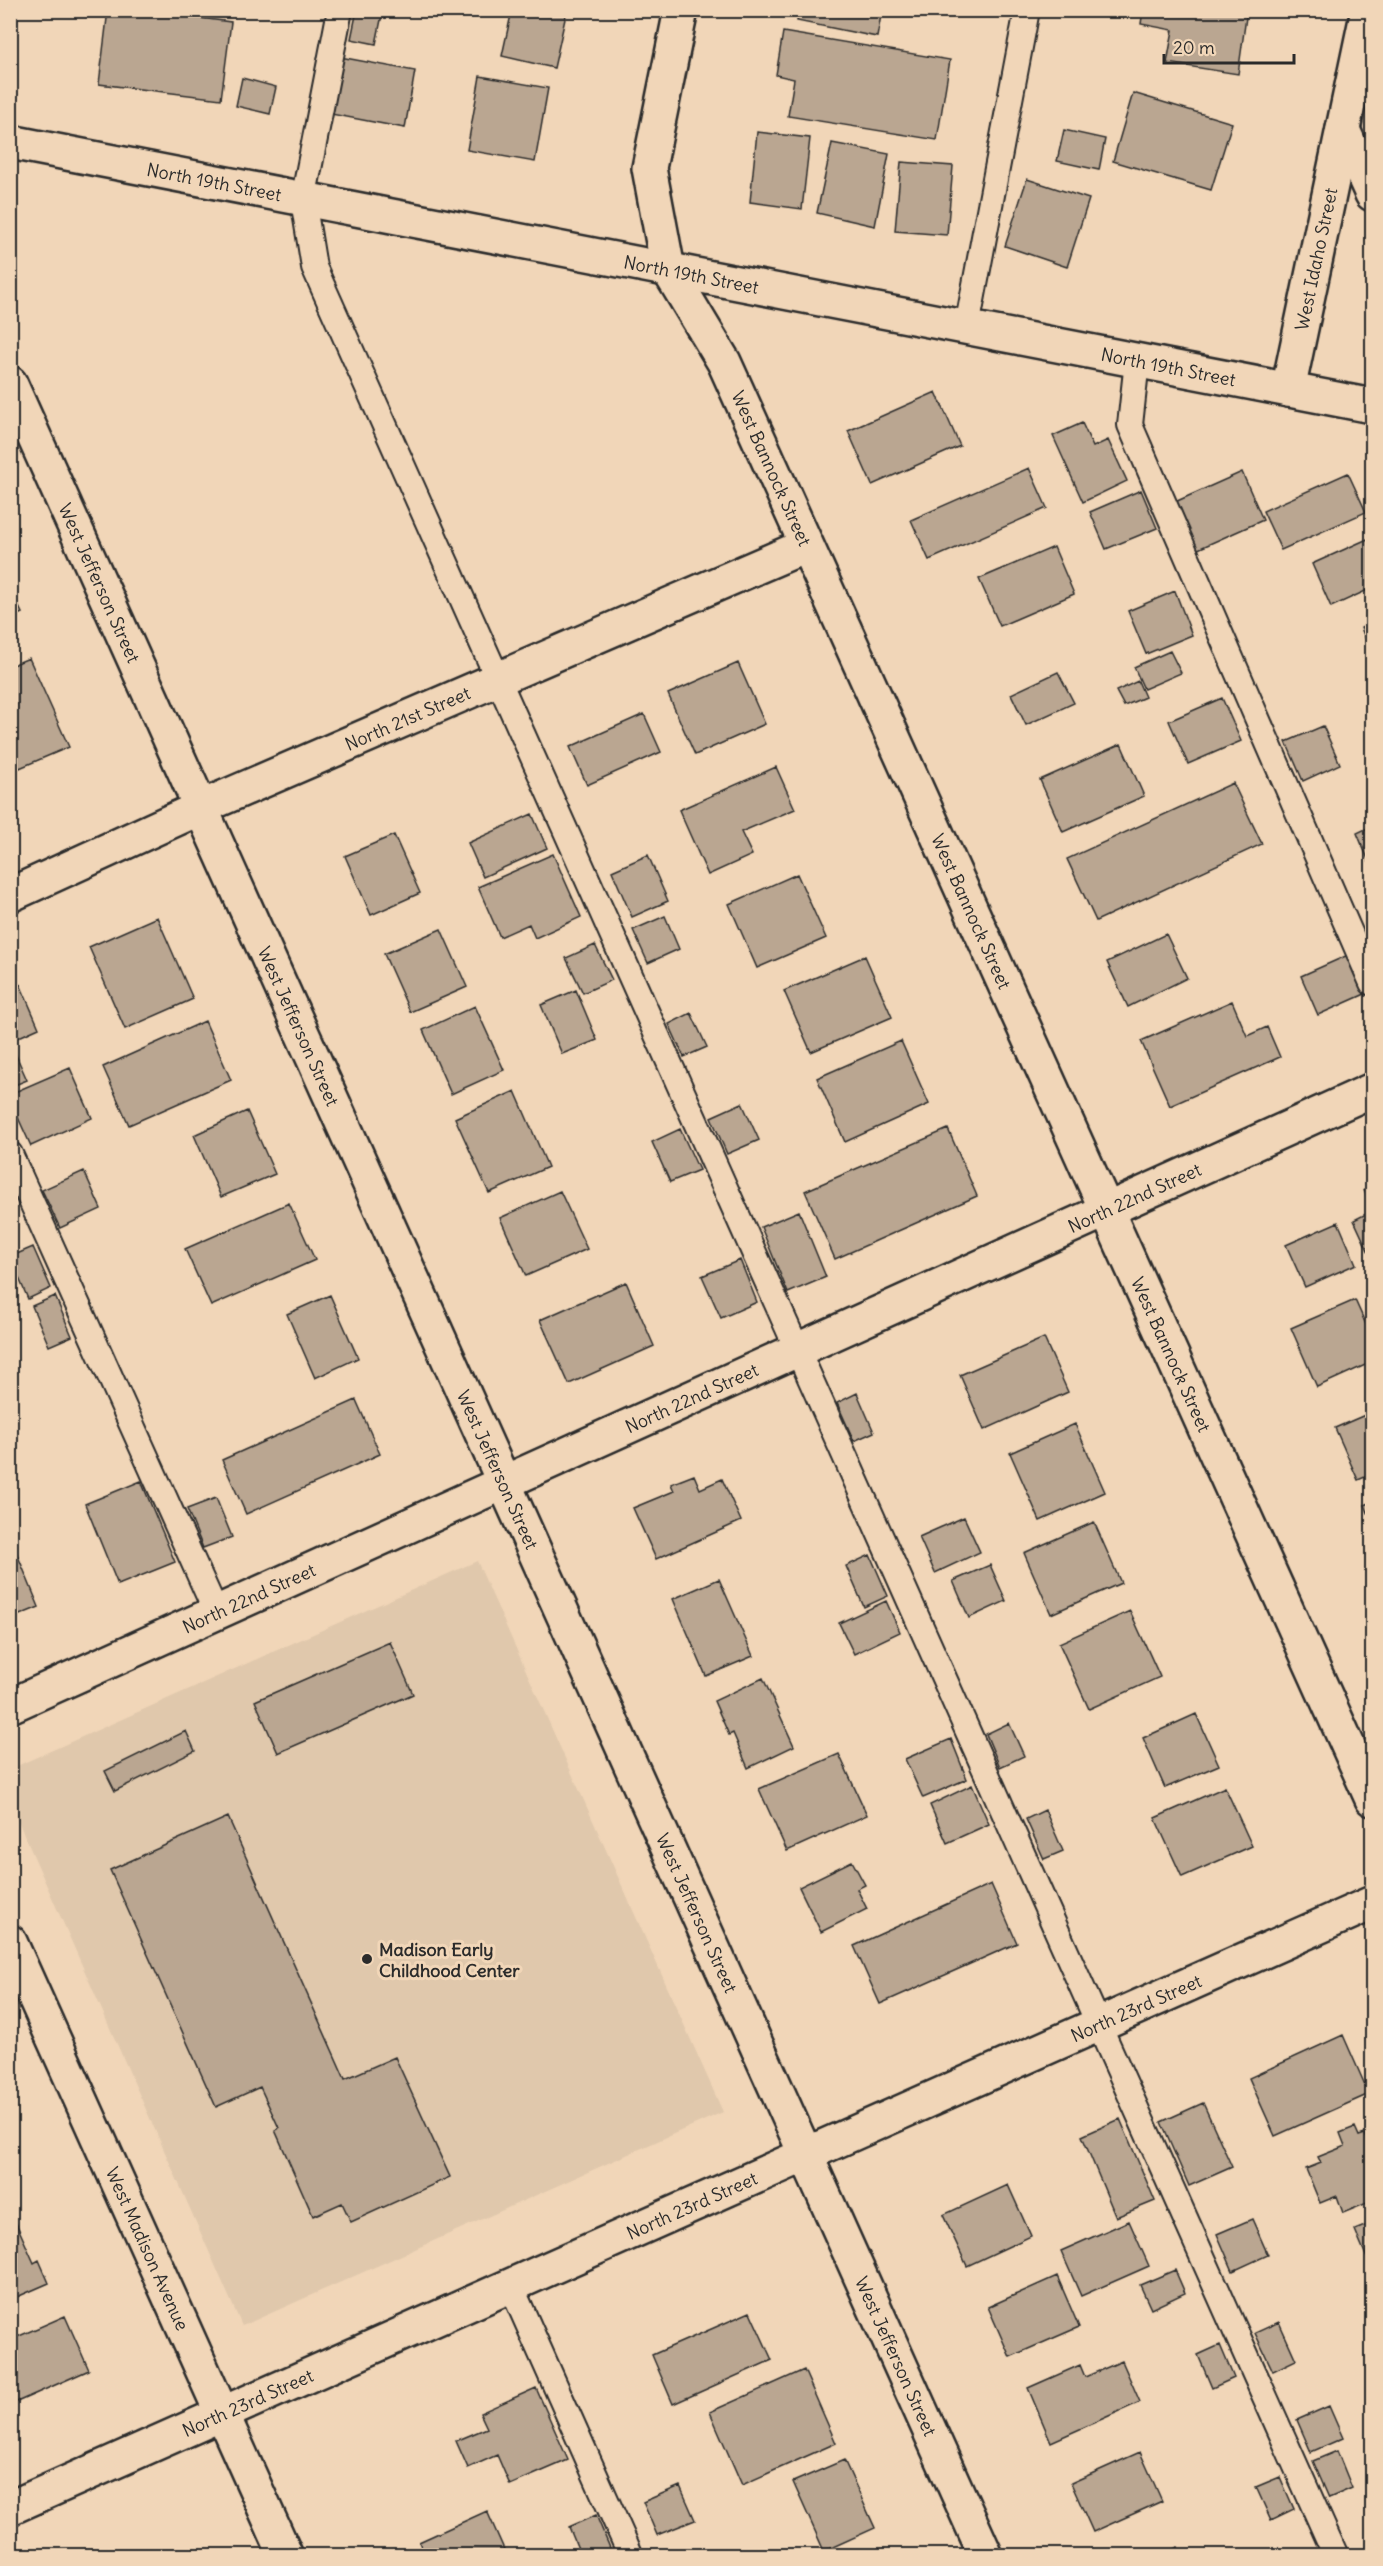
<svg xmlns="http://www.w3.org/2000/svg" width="1383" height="2566" viewBox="0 0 1383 2566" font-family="Delius,sans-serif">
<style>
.built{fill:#e0c8ac}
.building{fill:#baa691;stroke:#2b2b2b;stroke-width:1.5}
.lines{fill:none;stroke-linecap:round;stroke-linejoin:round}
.service-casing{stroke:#2b2b2b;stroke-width:28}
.minor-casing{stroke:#2b2b2b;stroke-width:38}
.tertiary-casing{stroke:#2b2b2b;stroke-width:38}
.service{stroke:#f1d6b8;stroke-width:24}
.minor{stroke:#f1d6b8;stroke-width:33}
.tertiary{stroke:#f1d6b8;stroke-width:33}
.poi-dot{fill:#2b2b2b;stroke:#f1d6b8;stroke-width:2}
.labels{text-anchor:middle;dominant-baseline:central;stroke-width:6;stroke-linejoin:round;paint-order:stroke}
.street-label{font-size:18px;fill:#2b2b2b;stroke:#f1d6b8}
.poi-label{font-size:18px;font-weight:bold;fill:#2b2b2b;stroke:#f1d6b8;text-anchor:start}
</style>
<rect width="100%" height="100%" fill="#f1d6b8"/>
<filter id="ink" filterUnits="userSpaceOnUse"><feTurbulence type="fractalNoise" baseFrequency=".0167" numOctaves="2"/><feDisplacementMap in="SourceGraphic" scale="12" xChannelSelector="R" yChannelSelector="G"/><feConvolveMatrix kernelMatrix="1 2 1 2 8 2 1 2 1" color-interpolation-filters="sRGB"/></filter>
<g filter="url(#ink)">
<path class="built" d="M477,1561L723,2112L242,2326L11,1805L10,1769Z"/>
<path class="building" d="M108,10H136L231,22L221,99L99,84Z
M357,10H383L376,44L351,39Z
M512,10H567L554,68L502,56Z
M799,10H882L877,37L797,21Z
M1143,10H1247L1238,74L1167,63L1173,30L1141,24Z
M783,32L950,60L937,140L788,116L794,79L776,75Z
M340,57L415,71L405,128L331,114Z
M480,76L548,88L535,162L467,150Z
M242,78L276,87L270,114L236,106Z
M1133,93L1232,123L1211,190L1113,161Z
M1064,130L1105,139L1099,170L1057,161Z
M757,132L810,138L802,209L750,202Z
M832,143L889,154L875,226L817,213Z
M901,162L953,166L947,235L895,231Z
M1027,179L1089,199L1067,267L1005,246Z
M936,392L960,446L872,485L848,431Z
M1082,423L1093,447L1108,440L1127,481L1083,502L1053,436Z
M1029,468L1047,508L929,560L911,520Z
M1242,472L1263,520L1196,550L1175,502Z
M1348,473L1366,512L1281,550L1263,511Z
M1141,490L1157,528L1106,549L1090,512Z
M1372,537V588L1331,607L1312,564Z
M1054,547L1074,594L1000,626L979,579Z
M10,588L22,613L10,618Z
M1175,591L1192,635L1146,654L1128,611Z
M1372,622V654L1361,628Z
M1170,651L1181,673L1144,689L1134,667Z
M29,658L69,747L10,772V666Z
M738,663L765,724L695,755L668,694Z
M1058,672L1074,703L1026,725L1011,694Z
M1138,681L1145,697L1124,706L1116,691Z
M1222,698L1241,741L1188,764L1169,721Z
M644,714L661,752L587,785L570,747Z
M1323,726L1340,764L1303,781L1286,742Z
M1121,744L1144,796L1063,832L1040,780Z
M776,767L795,809L741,832L752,855L708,875L679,810Z
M1233,783L1262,844L1096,921L1067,859Z
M532,814L547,848L483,877L468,843Z
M1372,826V863L1370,864L1357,833Z
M394,835L420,893L371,915L345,856Z
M553,854L581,917L535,938L529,924L500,937L478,887Z
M648,855L668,901L632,917L612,871Z
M797,874L826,938L757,968L729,904Z
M665,916L679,949L648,963L633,930Z
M157,917L193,999L125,1029L89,947Z
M441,929L467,987L410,1012L384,954Z
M1166,934L1187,978L1128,1007L1107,962Z
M595,945L612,980L583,993L566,958Z
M1348,955L1365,994L1318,1015L1301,976Z
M865,956L892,1017L811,1052L784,991Z
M20,984L39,1028L10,1041V988Z
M576,990L597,1040L562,1054L541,1005Z
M1232,1001L1247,1036L1267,1027L1280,1057L1170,1106L1141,1041Z
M475,1006L504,1070L451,1094L423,1030Z
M691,1013L707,1047L684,1057L669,1024Z
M205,1021L231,1080L129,1125L103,1067Z
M901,1041L929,1104L845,1142L817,1078Z
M16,1055L27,1080L10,1087V1058Z
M70,1068L92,1118L31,1146L10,1100V1094Z
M515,1091L548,1167L489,1193L455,1118Z
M742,1103L759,1140L727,1154L711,1117Z
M247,1111L275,1174L221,1197L194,1135Z
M680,1129L699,1170L670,1182L652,1142Z
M948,1129L977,1196L835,1259L805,1191Z
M84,1171L101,1209L60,1228L42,1190Z
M1372,1187V1210L1364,1190Z
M560,1191L587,1249L526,1276L500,1218Z
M289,1203L315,1260L211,1306L185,1249Z
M799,1211L826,1277L788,1293L761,1227Z
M1372,1211V1257H1371L1354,1220Z
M1338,1222L1356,1264L1305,1287L1286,1245Z
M33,1247L51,1288L28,1299L10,1257Z
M740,1260L757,1302L721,1318L702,1276Z
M626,1282L654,1346L569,1384L540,1320Z
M330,1295L358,1358L315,1378L287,1314Z
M55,1296L72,1336L49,1346L32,1306Z
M1355,1300L1372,1338V1362L1317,1387L1291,1328Z
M1044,1338L1068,1392L984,1430L960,1375Z
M857,1393L874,1432L854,1441L837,1403Z
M356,1400L380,1454L246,1514L222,1460Z
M1372,1412V1474L1358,1480L1335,1428Z
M1075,1424L1105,1492L1040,1521L1010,1453Z
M694,1475L700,1489L722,1479L741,1521L656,1559L633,1508L674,1491L671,1484Z
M141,1481L175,1562L118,1585L85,1504Z
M216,1498L232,1537L203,1548L187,1509Z
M1372,1502V1523L1365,1505Z
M964,1517L980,1552L935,1573L919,1537Z
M1094,1522L1121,1583L1051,1614L1024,1553Z
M13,1544L39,1607L10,1619V1546Z
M870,1555L888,1596L864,1607L846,1566Z
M990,1565L1006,1601L969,1618L953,1581Z
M719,1579L753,1656L706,1676L673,1599Z
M886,1601L900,1632L854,1654L839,1623Z
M1130,1611L1160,1677L1089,1709L1059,1643Z
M390,1642L413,1694L278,1753L255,1701Z
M763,1678L794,1746L748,1768L733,1733L729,1735L714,1701Z
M1196,1714L1219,1765L1165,1788L1143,1738Z
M1009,1723L1024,1756L1000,1767L986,1734Z
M186,1731L195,1751L115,1791L105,1771Z
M951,1739L967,1779L923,1798L905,1759Z
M839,1754L867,1815L787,1851L759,1789Z
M972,1785L989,1824L947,1843L930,1805Z
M1225,1787L1252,1846L1182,1877L1155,1818Z
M1045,1810L1063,1851L1044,1859L1026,1819Z
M228,1817L345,2079L395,2057L450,2177L351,2222L342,2203L313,2216L275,2130L279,2128L260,2087L216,2107L110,1870Z
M852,1861L865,1885L857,1889L867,1909L821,1932L799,1887Z
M991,1884L1017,1943L880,2004L854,1946Z
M1343,2035L1369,2094L1275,2136L1249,2078Z
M1203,2103L1232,2167L1189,2186L1161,2122Z
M1120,2119L1155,2201L1116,2217L1082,2136Z
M1355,2127L1359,2136L1365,2134L1372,2152V2201L1343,2213L1337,2196L1320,2203L1306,2169L1321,2163L1318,2157L1345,2146L1340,2133Z
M1008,2185L1031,2236L967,2266L943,2215Z
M1252,2219L1268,2255L1233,2271L1217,2234Z
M1129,2221L1149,2266L1081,2296L1061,2251Z
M16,2223L34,2263L39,2260L49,2283L10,2300V2226Z
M1372,2223V2270L1355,2230Z
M1175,2270L1185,2293L1151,2309L1140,2285Z
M1057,2276L1079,2327L1010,2357L988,2307Z
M750,2312L772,2360L673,2404L652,2355Z
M65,2316L89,2370L10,2405V2340Z
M1279,2322L1296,2360L1273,2371L1255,2333Z
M1220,2345L1234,2378L1212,2388L1198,2355Z
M1122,2361L1140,2402L1051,2442L1028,2388L1080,2365L1085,2377Z
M804,2370L836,2443L742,2485L710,2412Z
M536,2388L568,2460L510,2485L497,2455L468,2468L456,2441L487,2428L480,2413Z
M1329,2406L1343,2438L1311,2452L1297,2420Z
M1337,2451L1352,2488L1329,2498L1313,2461Z
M1140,2452L1162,2501L1093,2532L1071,2483Z
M844,2460L875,2528L824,2551L793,2482Z
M1280,2477L1294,2509L1271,2520L1256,2487Z
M680,2486L695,2520L657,2535L643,2502Z
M487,2511L507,2556H425L419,2542Z
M596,2515L613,2555L581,2556L569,2527Z
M1178,2547L1182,2556H1158Z
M1372,2547V2556H1354Z
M879,2549L882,2556H866Z"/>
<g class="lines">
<g class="service-casing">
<path id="service" d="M340,10L303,200L314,267L1336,2556
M967,327L1027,10
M1137,361L1130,425L1372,983
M10,1154L216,1612
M511,2286L631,2556"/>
</g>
<g class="minor-casing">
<g id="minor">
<path id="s1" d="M681,10L649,168L668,269L724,362L1372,1799"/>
<path d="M1343,130L1372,194"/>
<path id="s2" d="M10,142L1372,406"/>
<path id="s3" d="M10,383L986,2556"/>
<path id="s4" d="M10,895L202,807L805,546"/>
<path id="s5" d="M10,1706L1372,1090"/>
<path id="s6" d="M10,1942L286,2556"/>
</g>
</g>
<g class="tertiary-casing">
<g id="tertiary">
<path id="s7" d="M1288,390L1368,10"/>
<path id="s8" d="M10,2508L1372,1903"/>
</g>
</g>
<use href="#service" class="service"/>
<use href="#minor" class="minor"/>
<use href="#tertiary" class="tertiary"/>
</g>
</g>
<circle class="poi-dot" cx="367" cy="1959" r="6"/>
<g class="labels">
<g class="street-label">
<text stroke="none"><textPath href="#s2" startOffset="208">North 19th Street</textPath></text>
<text stroke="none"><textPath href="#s7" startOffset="134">West Idaho Street</textPath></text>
<text stroke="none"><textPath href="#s2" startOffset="694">North 19th Street</textPath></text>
<text stroke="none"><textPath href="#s2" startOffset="1180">North 19th Street</textPath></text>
<text stroke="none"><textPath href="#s1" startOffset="489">West Bannock Street</textPath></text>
<text stroke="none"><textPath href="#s3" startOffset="219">West Jefferson Street</textPath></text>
<text stroke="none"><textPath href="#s4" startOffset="435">North 21st Street</textPath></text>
<text stroke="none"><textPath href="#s1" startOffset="975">West Bannock Street</textPath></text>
<text stroke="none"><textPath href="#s3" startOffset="705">West Jefferson Street</textPath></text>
<text stroke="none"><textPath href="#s5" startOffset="1234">North 22nd Street</textPath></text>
<text stroke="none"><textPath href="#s1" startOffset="1461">West Bannock Street</textPath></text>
<text stroke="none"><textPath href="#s5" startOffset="748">North 22nd Street</textPath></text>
<text stroke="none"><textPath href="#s3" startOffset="1191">West Jefferson Street</textPath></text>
<text stroke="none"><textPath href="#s5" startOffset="262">North 22nd Street</textPath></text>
<text stroke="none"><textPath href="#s3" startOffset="1677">West Jefferson Street</textPath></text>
<text stroke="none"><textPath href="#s8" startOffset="1232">North 23rd Street</textPath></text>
<text stroke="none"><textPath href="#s8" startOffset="746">North 23rd Street</textPath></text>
<text stroke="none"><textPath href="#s6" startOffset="336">West Madison Avenue</textPath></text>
<text stroke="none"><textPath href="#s3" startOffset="2163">West Jefferson Street</textPath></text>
<text stroke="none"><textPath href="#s8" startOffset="260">North 23rd Street</textPath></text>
</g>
<g class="poi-label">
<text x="379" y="1949">Madison Early<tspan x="379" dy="21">Childhood Center</tspan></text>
</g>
</g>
<rect width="1383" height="2566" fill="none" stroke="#f1d6b8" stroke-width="36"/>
<rect x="18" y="18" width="1347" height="2530" fill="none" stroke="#2b2b2b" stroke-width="2" filter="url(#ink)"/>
<path d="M1164 54v9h130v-9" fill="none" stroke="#2b2b2b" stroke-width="3"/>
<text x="1173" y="54" font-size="18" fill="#2b2b2b" stroke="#f1d6b8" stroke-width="4.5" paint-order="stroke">20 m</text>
</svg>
